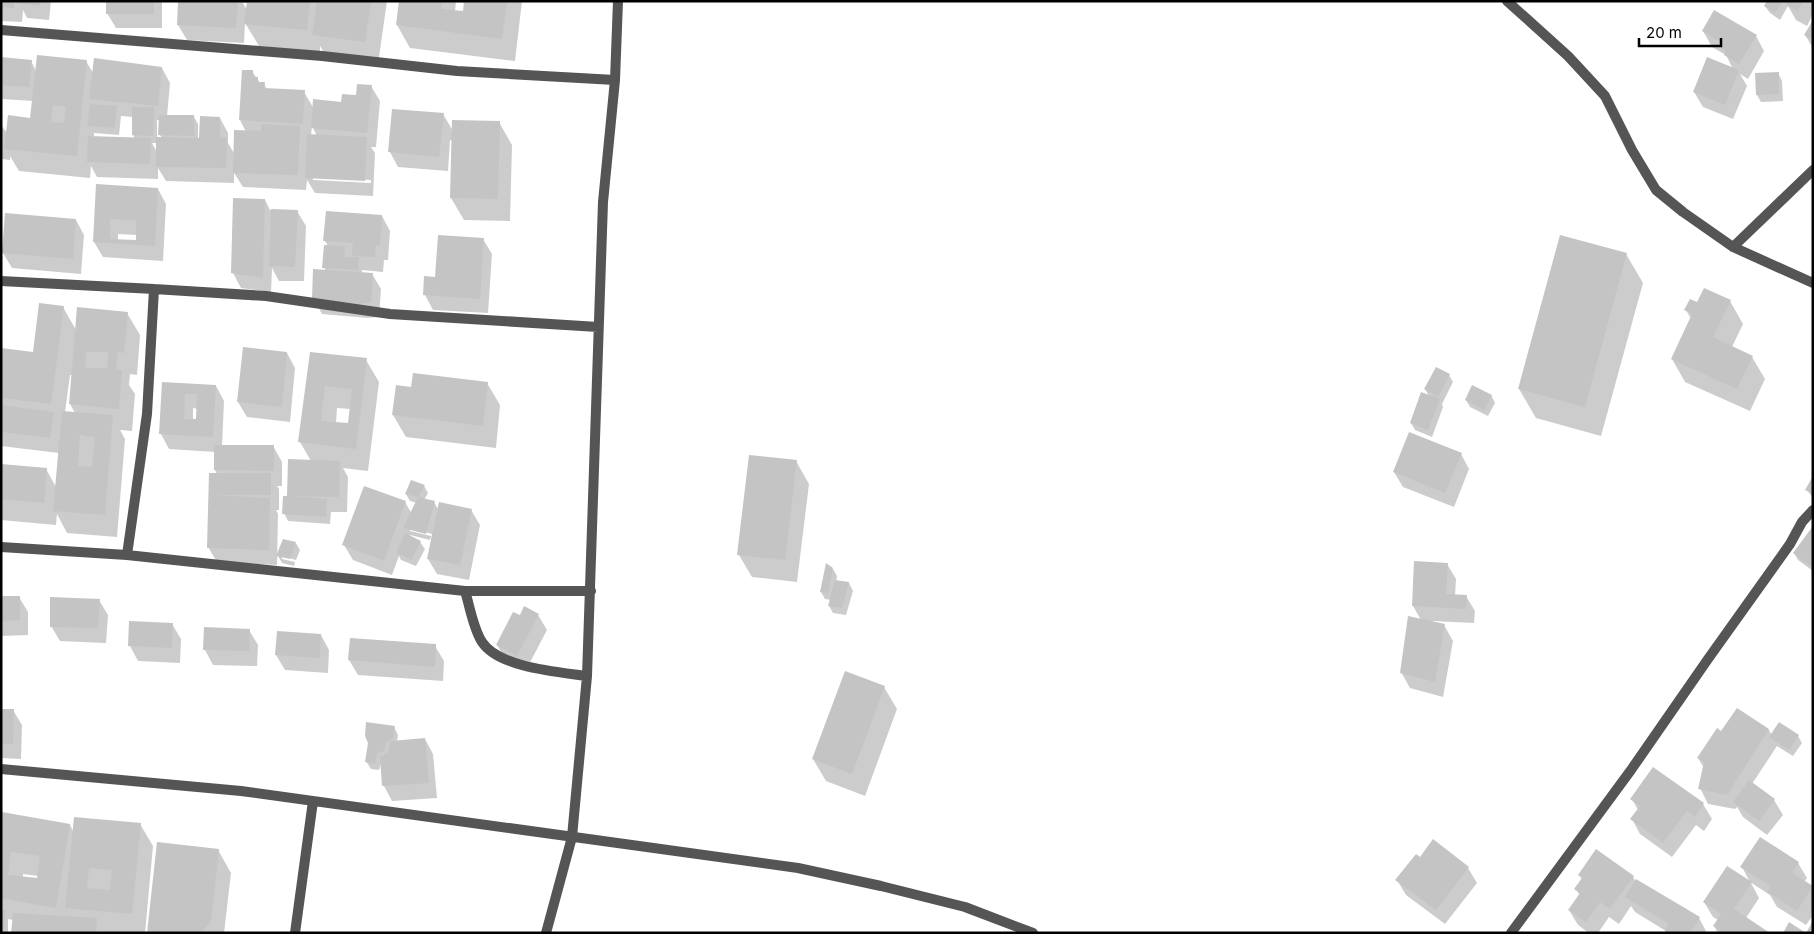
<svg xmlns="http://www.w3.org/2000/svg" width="1814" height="934" viewBox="0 0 1814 934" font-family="Inter,sans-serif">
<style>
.shadow{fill:#0003;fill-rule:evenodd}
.building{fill:#c4c4c4;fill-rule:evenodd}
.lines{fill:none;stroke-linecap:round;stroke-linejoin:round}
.minor{stroke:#555;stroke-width:10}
</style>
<rect width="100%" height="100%" fill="#fff"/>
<path class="shadow" d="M1,1H51L49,20L27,18L23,10L22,22L1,21Z
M107,1H162V28H116L107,13Z
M179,1H387L378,64L327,57L320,46V52L259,46L245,23L244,43L187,40L178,25ZM243,3H248L247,10Z
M400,1H522L515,61L410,48L397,25ZM456,2L465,3L464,12L455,11Z
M1768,1H1813V14L1807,26L1796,20L1788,6L1780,20L1770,13L1765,6Z
M1813,23V48L1805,35Z
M1703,31L1756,36L1764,51L1748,79L1740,74L1747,86L1733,119L1703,107L1694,92L1733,69L1726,55L1712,47Z
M1,59L31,61L36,71L86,61L93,73L162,68L170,83L167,116L194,117L198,124V139H201L220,118L228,133V143L235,155L246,132L240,120L243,71H252L260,83H264L267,90L304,92L314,109L343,103L357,97L371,86L380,101L376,147H371L375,153L373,196L315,193L307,180L306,190L243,187L234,173V183L166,181L158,168V179L97,177L91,166L90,178L19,171L10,156V160L1,159V125L7,133L32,119L33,101L1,99ZM121,116L133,117V135L135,139L94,137V133L119,135ZM157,120H160V135L162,138H157ZM312,126L317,136H311ZM152,143H157V152L153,145ZM313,178L371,180V183L313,180Z
M1778,73L1782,81L1783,101L1761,102L1757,95Z
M443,114L453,131L499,122L512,145L510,221L464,220L451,198L452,141L450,140L448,171L398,167L390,152Z
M97,186L158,189L166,204L163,261L103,257L94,242ZM118,234L137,235V241H118Z
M265,200L270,210L297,211L306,226L304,281H279L272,268L271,292L241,288L233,273Z
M382,216L390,231L388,260H384L383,272L362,270V274H372L381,289L379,317L368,318L322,314L314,299L326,271L324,267L328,246L325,241Z
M76,220L84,235L81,274L12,268L3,253Z
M483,239L492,254L488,313L433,310L425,295Z
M1626,254L1643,283L1601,436L1536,418L1519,389Z
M1730,301L1743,324L1732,347L1752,357L1765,379L1750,411L1685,382L1672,359L1691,319L1686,310L1698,303Z
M63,307L76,330L127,313L140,335L137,375L130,374L129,385L135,394L132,431L120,430L125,439L117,537L67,533L57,514L56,525L1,520V466L46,469L56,487L59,453L1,446V350L34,353ZM70,375H72L70,404L75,413L65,412Z
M287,353L295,368L290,422L247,417L238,402Z
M311,353L366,360L379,382L368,471L343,468L348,477L347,512H331L330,524L288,521L284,513L290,498L311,461L300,442ZM337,408L351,409L349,425L336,423Z
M1449,375L1453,382L1442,404L1443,407L1432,437L1415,430L1411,423L1429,396L1425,389Z
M164,383L216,386L224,401L222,446H273L282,462V486H277L279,489V510H276L278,514L277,565L217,562L208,547L211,474H217L215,470V452L169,449L161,434ZM193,408L198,409L197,420H193Z
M487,383L500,405L496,448L406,437L393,415Z
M1491,395L1495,403L1488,416L1470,407L1466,400Z
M1461,454L1469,469L1454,507L1403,487L1394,472Z
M796,461L809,484L797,582L752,577L739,555Z
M1813,478V498L1807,490Z
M424,486L428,493L424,500L434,502L438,509L471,510L480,525L469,580L437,574L428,559L432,534L410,528V531L431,536L430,540L410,535V537L420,542L425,549L416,566L401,560L399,556L392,575L353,560L344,545L405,502L412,514L417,503L410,501L406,494Z
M1813,529V571L1798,560L1794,553Z
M296,543L300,550L296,560L282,556V559L295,562L294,566L282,563L278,556Z
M1447,564L1456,579L1455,596H1466L1475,611L1474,623L1433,621V623L1444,625L1453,641L1443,697L1410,688L1401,672L1421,620L1413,606Z
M833,569L837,576L836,582L849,583L853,591L846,615L833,613L829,606L831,600L825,599L821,592Z
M19,597L28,612V635L1,636V598Z
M99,600L108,615L106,643L60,641L51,626Z
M538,615L547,630L526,670L506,660L497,645L520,617Z
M172,624L181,639L180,663L138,661L130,646Z
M249,630L258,645L257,666L213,665L205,650Z
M321,635L329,650L328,673L285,670L276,655Z
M435,646L444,661L443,681L358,675L349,660Z
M884,687L897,709L865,796L826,781L813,759Z
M1,710H13L22,725L21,759L1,758Z
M1737,710L1769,730L1772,736H1798L1802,743L1793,756L1777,746L1752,784L1774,800L1783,815L1767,835L1743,817L1737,807L1735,809L1708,804L1700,788L1704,768L1698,758L1722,733Z
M394,727L398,735L397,741L425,739L433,754L437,798L392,801L384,786L382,760L379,770L371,769L366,761Z
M1653,768L1703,804L1712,819L1704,831L1696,825L1672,857L1640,834L1632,819L1638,810L1632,799Z
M3,814L70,825L74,833L140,824L153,846L145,933H13V920L8,919V933H1V822ZM23,874L39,876L38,880L23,878Z
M1434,841L1468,868L1477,883L1445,924L1406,895L1397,880L1420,858Z
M218,850L231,873L224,933H148Z
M1798,863L1807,878L1804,882L1813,889V915L1806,925L1777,907L1770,895L1750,882L1742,867Z
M1580,875L1633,877L1636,882L1699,918L1707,933H1665L1666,931L1635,912L1631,906L1619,924L1609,917L1598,933H1589L1578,925L1569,910L1580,896L1576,889L1582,880Z
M1751,883L1759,898L1746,918L1768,933H1718L1714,926L1718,920L1713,917L1704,902Z"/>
<path class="building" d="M1,1H14V8L1,7Z
M17,1H41L40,6L17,3Z
M106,1H154V14H106Z
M178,1H238L236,28L177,25Z
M247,1H310L307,30L244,24Z
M317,1H371L365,42L312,35Z
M399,1H442L441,9L463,11L464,1H507L502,39L396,25Z
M1767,1H1783L1775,13L1764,6Z
M1788,1H1803L1798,11L1786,5Z
M1714,10L1757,35L1739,64L1724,55L1726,51L1720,47L1722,43L1702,31Z
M1813,20V41L1804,35Z
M37,55L87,60L77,156L4,149L8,115L30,118ZM53,105L66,107L64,123L51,122Z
M1,57L32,60L29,87L1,85Z
M1707,57L1739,70L1725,105L1693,92Z
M94,58L162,67L158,106L89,99Z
M242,70H253V77H258V82H265L264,88L305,90L303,124L239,120Z
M1779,72V94L1756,95L1755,73Z
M357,84L372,85L367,133L311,128L313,99L341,102L342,94L356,95Z
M90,104L117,106L115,128L87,126Z
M132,107H154L153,136L132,135Z
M392,109L444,113L439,157L388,152Z
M159,115H194V136L158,135Z
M200,116L220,117V138H227L226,168L156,167V137L199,138Z
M452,120L500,121L498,199L450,198Z
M261,124L300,126L298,175L233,173L234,130L261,131Z
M307,134L367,137L365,181L305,178Z
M88,136L151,138L150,164L87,162Z
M96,184L158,188L155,246L93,242ZM110,219L136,220V240L110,239Z
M233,198L265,199L263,278L231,273Z
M271,209L298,210L295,267L269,266Z
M326,211L382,215L380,245H376L375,257L352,256L353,243L323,241Z
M5,213L76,219L73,259L2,253Z
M438,235L484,238L480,299L423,295L424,276L435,277Z
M1560,235L1627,253L1585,407L1518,389Z
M324,245L345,246L344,257H359L358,270L322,268Z
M313,269L373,273L371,302L358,304L312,299Z
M1704,288L1731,300L1713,337L1753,356L1737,389L1671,359L1692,314L1684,310L1690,299L1697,302Z
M39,303L64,306L51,404L1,398V348L33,352Z
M77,307L128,312L124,353L118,352L116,370H122L119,409L69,404ZM86,352H108L107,368H85Z
M243,347L287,352L282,407L237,402Z
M310,352L367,358L356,449L298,442ZM325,386L352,389L348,423L321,421Z
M1436,367L1450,374L1438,397L1424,389Z
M413,373L488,382L483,426L392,415L396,385L411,387Z
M162,382L216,385L213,437L159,434ZM185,394H197L196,419H184Z
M1472,385L1492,395L1484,410L1465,400Z
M1421,392L1440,399L1428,430L1410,423Z
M1,405L54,412L50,438L1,432Z
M62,411L113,415L105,515L53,511ZM80,435L95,437L92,467L78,466Z
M1409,432L1462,453L1445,493L1393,472Z
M214,445H274V471L214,470Z
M749,455L797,460L785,560L737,555Z
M288,459L340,461L339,497L292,496L327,499L326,517L282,514L283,496H287Z
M1,464L47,468L44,503L1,499Z
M209,473H271V495H213L270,498L269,550L207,548Z
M1813,476V494L1805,490Z
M411,480L425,485L418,497L405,494Z
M364,486L406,501L384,561L342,545Z
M418,497L435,501L426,534L403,528Z
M439,502L472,509L460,565L427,559Z
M1813,526V563L1810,566L1793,553Z
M405,533L421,541L412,560L396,553Z
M283,539L296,542L290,559L276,556Z
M1414,561L1448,563L1446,594L1467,595L1466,609L1412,606Z
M826,563L833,568L828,593L820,592Z
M835,580L849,582L842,608L828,606Z
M1,596H20V620L1,621Z
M50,597L100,599L98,628L50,627Z
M524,606L539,614L517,656L496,645L513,612L520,615Z
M1408,616L1445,624L1435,682L1400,673Z
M129,621L173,623L172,648L128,646Z
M204,627L250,629L249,651L203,650Z
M277,631L321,634L320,658L275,655Z
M350,638L436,644L435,667L348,660Z
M845,671L885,686L852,774L812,759Z
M1737,708L1769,729L1727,795L1698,789L1704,762L1697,758L1717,728L1721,731Z
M1,709H14L13,744H1Z
M366,722L395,726L393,738L386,742L384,751L377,753L375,764L365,762L368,743L365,736Z
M1779,722L1799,735L1789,750L1769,737Z
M425,738L429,783L382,786L380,757L388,753L391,741Z
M1653,767L1704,803L1695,817L1687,811L1663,843L1630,819L1640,806L1630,799Z
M1749,780L1775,799L1759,821L1733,802Z
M2,812L70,824L56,908L1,898ZM11,852L40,856L37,878L8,875Z
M74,817L141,823L132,914L65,908ZM89,868L112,870L110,890L87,888Z
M1760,837L1799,862L1792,873L1813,886L1797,911L1767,892L1771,886L1740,867Z
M1433,839L1469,867L1436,910L1395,880L1416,854L1420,857Z
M157,842L219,849L211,921L201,933H147Z
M1596,849L1634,876L1610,909L1600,902L1586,922L1568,910L1580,893L1574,889L1582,878L1578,875Z
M1727,866L1752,882L1734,909L1770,933H1724L1713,926L1721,914L1703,902Z
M1636,879L1700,917L1690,933H1664L1669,924L1625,897Z
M1,910H5L4,931H1Z
M13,913L97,918L96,933H11Z
M1813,921V933H1783L1789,922L1806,933Z"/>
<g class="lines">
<path class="minor" d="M1507,1L1568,56L1605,96L1632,150L1656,190L1683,212L1733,247L1813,283
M1,30L322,56L457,71L615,80
M1733,247L1813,170
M1,281L154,289L266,296L390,314L598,327
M1,547L127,555L465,591H591
M127,555L147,414L154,289
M465,591C470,607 473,628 482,642C499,668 559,672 587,676
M1,769L241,791L798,868L881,886L965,907L1033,933
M295,933L313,801
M546,933L572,837L587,676L603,202L615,80L618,1
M1511,933L1631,770L1708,659L1790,544L1802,522L1813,510"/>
</g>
<rect width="1814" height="934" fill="none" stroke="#000000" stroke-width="5"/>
<path d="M1639 38v8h82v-8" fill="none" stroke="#000000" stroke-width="2.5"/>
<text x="1646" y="38" font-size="15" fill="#000000" stroke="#ffffff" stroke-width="4" paint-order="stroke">20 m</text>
</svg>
